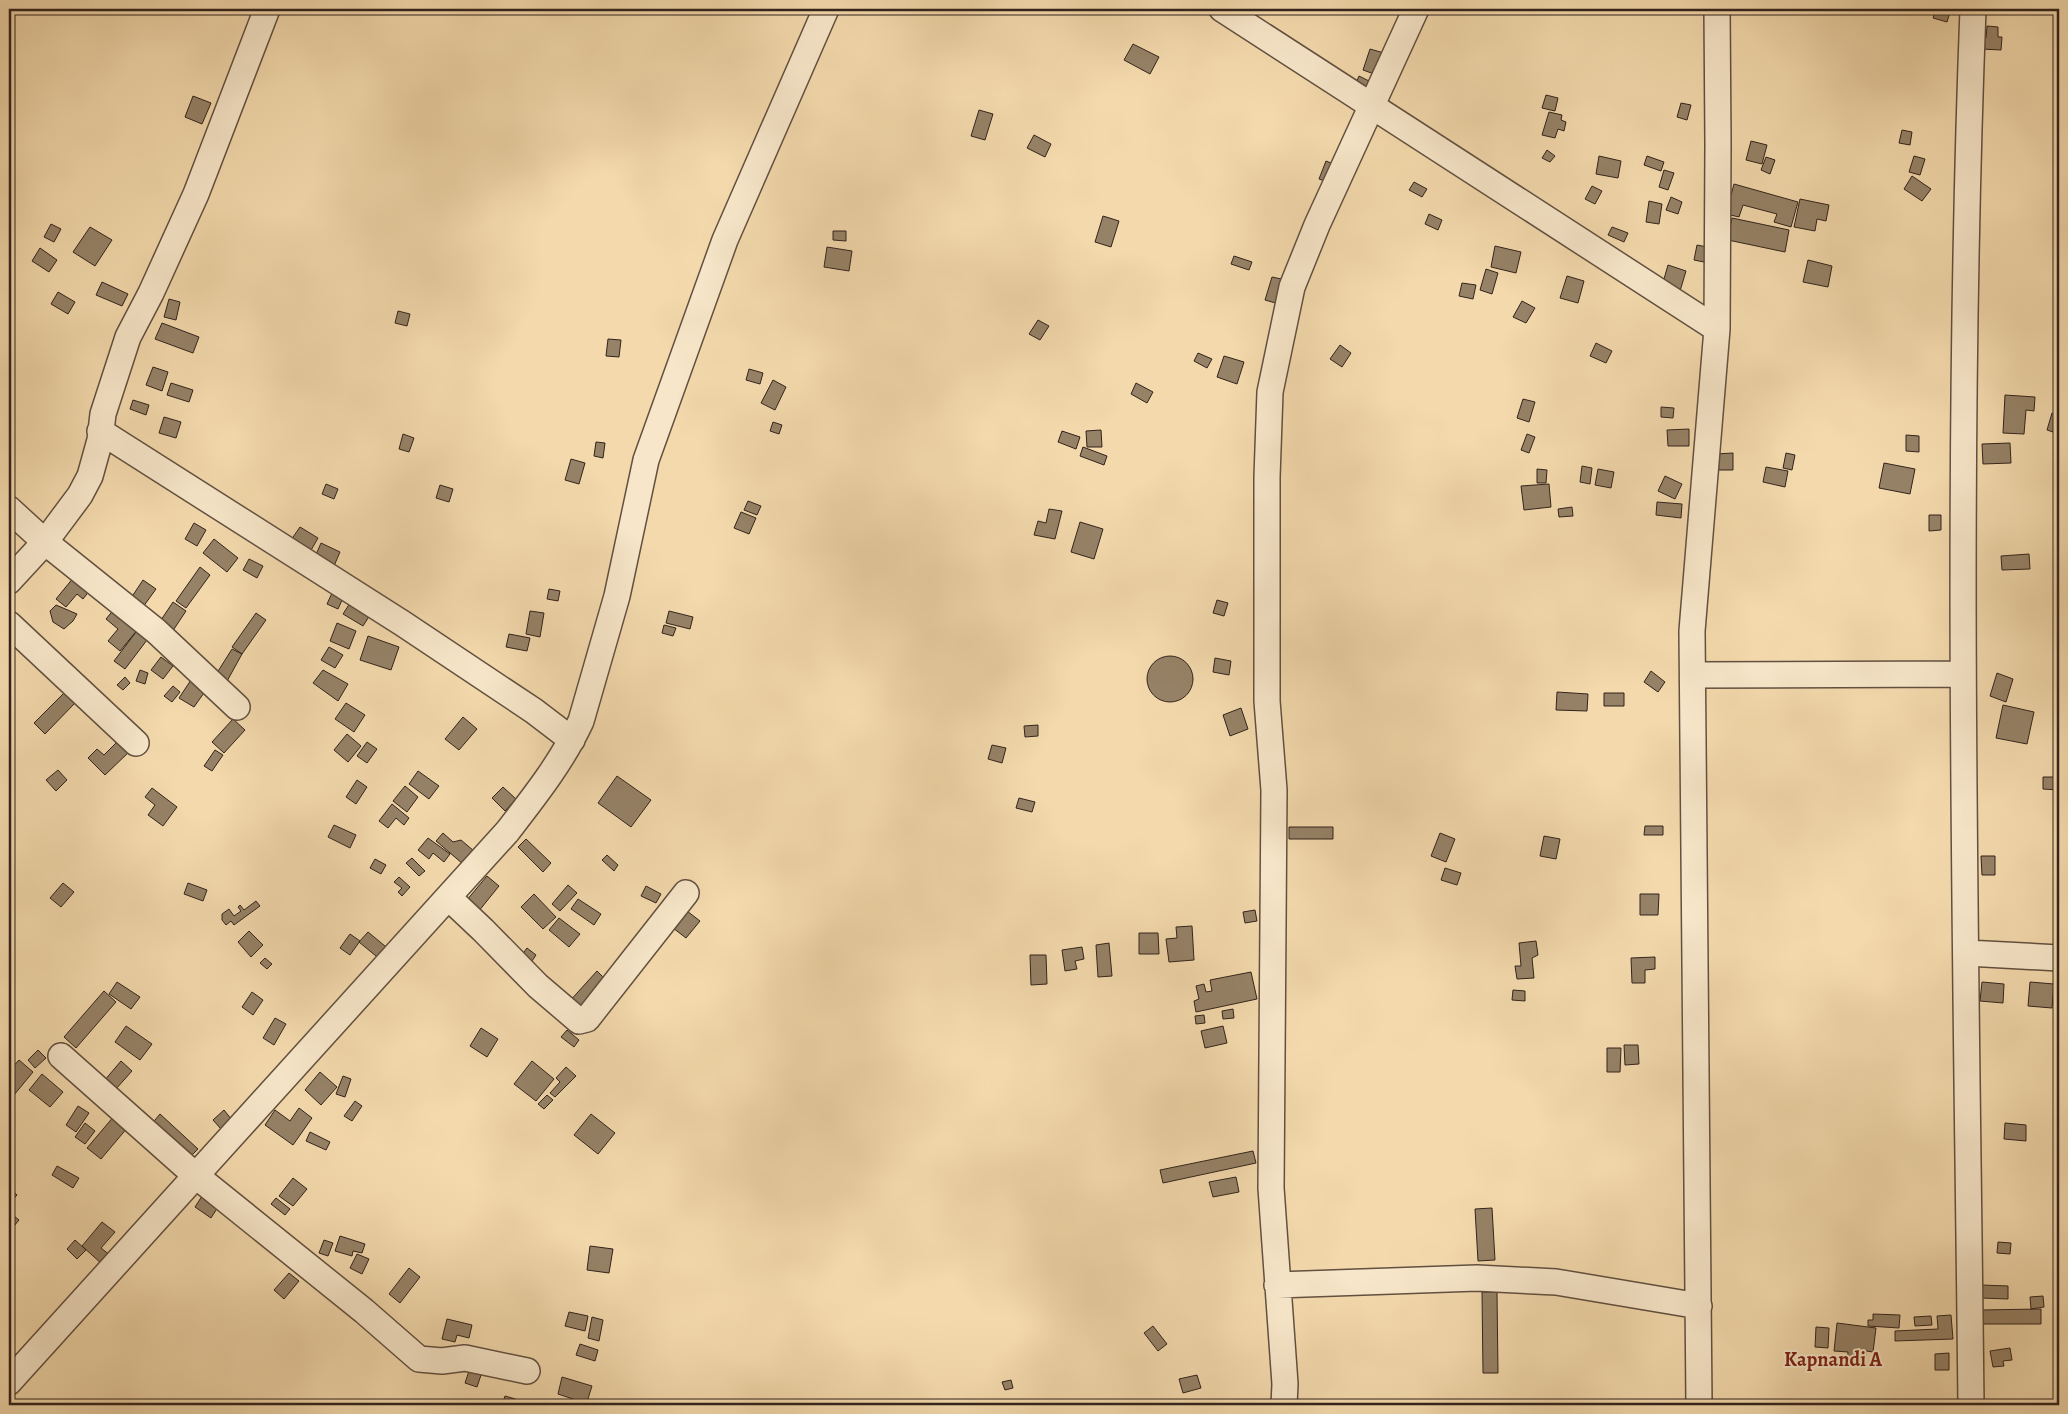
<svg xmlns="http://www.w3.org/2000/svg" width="2068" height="1414" viewBox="0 0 2068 1414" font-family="Alegreya,serif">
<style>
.building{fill:#968267;stroke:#32231c}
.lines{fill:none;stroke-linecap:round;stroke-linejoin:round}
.minor-casing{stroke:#625040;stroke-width:28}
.minor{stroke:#f7e6c9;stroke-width:25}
.labels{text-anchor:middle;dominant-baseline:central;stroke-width:4;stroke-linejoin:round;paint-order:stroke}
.quarter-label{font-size:20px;font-weight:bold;fill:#7a1f14;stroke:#f7e6c9}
</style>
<rect width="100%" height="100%" fill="#f3d9ac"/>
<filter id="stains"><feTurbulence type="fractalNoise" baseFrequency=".004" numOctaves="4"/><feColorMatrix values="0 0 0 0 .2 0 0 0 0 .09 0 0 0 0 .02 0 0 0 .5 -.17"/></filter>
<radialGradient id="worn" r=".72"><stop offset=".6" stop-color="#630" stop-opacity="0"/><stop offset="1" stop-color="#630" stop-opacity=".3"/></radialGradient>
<path class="building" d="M1936,9H1951L1947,22L1933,18Z
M1987,26L1998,27V37H2002L2001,50L1982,49L1983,39L1986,38Z
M1133,44L1159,57L1150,74L1124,60Z
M1370,49L1384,53L1377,75L1363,70Z
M1359,76L1371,82L1367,88L1356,83Z
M1546,95L1558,98L1555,111L1542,108Z
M193,96L211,103L202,124L185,117Z
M1681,103L1691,105L1687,120L1677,117Z
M979,110L993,114L985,140L971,136Z
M1549,112L1562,115L1561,120L1566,122L1564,131L1558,129L1555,138L1542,135Z
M1902,130L1912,132L1910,145L1899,143Z
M1034,135L1051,144L1045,157L1027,148Z
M1751,141L1767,145L1762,164L1746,160Z
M1547,150L1555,156L1550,162L1542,158Z
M1599,156L1621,161L1618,178L1596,174Z
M1647,156L1664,162L1661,171L1644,165Z
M1914,156L1925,159L1920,175L1909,172Z
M1766,157L1775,160L1770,174L1761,170Z
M1326,161L1336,165L1330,183L1319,179Z
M1664,170L1674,173L1668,190L1659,187Z
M1912,176L1931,189L1922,201L1904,189Z
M1414,182L1427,189L1422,197L1409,190Z
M1734,184L1798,202L1791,227L1774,222L1777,214L1743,205L1739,217L1726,214Z
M1592,186L1602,191L1595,204L1585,199Z
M1671,197L1682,202L1678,214L1666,210Z
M1800,199L1829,205L1826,221L1817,219L1815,231L1794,227Z
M1649,201L1662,204L1659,224L1646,222Z
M1429,214L1442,220L1438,230L1425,224Z
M1103,216L1119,221L1111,247L1095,242Z
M1732,218L1789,230L1785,252L1728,240Z
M51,224L61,229L54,242L44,237Z
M90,227L112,240L95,266L73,252Z
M1612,227L1628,233L1624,242L1608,235Z
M833,231H846V241L833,240Z
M1697,245L1707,247L1704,262L1694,260Z
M1495,246L1521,252L1516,273L1491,267Z
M827,247L852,251L849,271L824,267Z
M40,248L57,260L49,272L32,261Z
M1234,256L1252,262L1249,270L1231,264Z
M1808,260L1832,266L1828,287L1803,282Z
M1668,265L1686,271L1680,291L1662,286Z
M1486,269L1498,273L1492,294L1480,290Z
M1567,276L1584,281L1578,303L1560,298Z
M1272,277L1286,280L1279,304L1265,300Z
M102,282L128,294L122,306L96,295Z
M1462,283L1476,285L1473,299L1459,296Z
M58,292L75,302L68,314L51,304Z
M169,299L180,302L176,320L164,317Z
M1522,301L1535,308L1526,323L1513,317Z
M398,311L410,314L407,326L395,323Z
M1038,320L1049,326L1040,340L1029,334Z
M162,323L199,337L193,353L155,339Z
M608,339L621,340L619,357L606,356Z
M1596,343L1612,351L1606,363L1590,356Z
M1340,345L1351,353L1342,367L1330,359Z
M1198,353L1212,359L1207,368L1194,361Z
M1224,356L1244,362L1237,384L1217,377Z
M153,367L168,372L162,391L146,385Z
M749,369L763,373L760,384L746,380Z
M773,380L786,387L775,410L761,403Z
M171,383L193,390L189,402L167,395Z
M1136,383L1153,392L1147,403L1131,394Z
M2005,395L2035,397L2034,411L2026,410L2024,434L2003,433Z
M1523,399L1535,402L1529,422L1517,418Z
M133,400L149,405L146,415L130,409Z
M1661,407L1674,408L1673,418L1661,417Z
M2052,413L2059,415V434L2047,430Z
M164,417L181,422L176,438L159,433Z
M773,422L782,425L779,434L770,431Z
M1689,429V446H1668L1667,430Z
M1101,430L1102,447H1087L1086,431Z
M1062,431L1080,437L1076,449L1058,442Z
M403,434L414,438L409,452L399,449Z
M1527,434L1535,437L1529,453L1521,450Z
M1906,435L1919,436V452L1906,451Z
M596,442L605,443L603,458L594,456Z
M2010,443L2011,463L1983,464L1982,444Z
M1083,447L1107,456L1104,465L1080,456Z
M1733,453V470H1716L1715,454Z
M1786,453L1795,455L1792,470L1783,468Z
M571,459L585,463L579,484L565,480Z
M1884,463L1915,469L1910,494L1879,488Z
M1582,466L1592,468L1590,484L1580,482Z
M1766,467L1788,471L1785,487L1763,482Z
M1537,469L1547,470L1546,483H1537Z
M1598,469L1614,472L1611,488L1595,485Z
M1665,476L1682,484L1675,499L1658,491Z
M326,484L338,489L334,499L322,494Z
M1549,484L1551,507L1524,510L1521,486Z
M440,485L453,489L449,502L436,498Z
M748,501L761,506L757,515L744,510Z
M1657,502L1682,504L1681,518L1656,515Z
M1572,507L1573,516L1559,517L1558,509Z
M1049,509L1062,511L1055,539L1034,535L1038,521L1046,523Z
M741,512L756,518L749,534L734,528Z
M1929,515H1941V530L1929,531Z
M1080,522L1103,529L1094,559L1071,552Z
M194,523L206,530L197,546L185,539Z
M300,527L318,538L310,552L291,540Z
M214,539L238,558L227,572L203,553Z
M321,543L340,552L334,566L315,557Z
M2029,554L2030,569L2002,570L2001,556Z
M249,559L263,566L257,578L243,570Z
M200,567L210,575L186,608L176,601Z
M74,577L90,590L83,599L77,594L66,607L56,599Z
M143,580L156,589L143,607L131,598Z
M549,589L560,591L558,601L547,599Z
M332,593L343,598L338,609L327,604Z
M1217,600L1228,603L1224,616L1213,613Z
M173,602L186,611L172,632L159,623Z
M350,603L370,615L363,626L343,614Z
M56,605L77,614L73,621L64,629L53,622L50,611Z
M115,608L139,628L120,651L108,641L118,629L106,619Z
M530,611L544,613L540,637L526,634Z
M669,611L693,617L690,629L666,623Z
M256,613L266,620L242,654L232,647Z
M337,623L356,631L349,649L330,641Z
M664,625L676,628L673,636L662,633Z
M136,632L147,640L125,669L114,661Z
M509,634L530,638L527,651L506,647Z
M368,636L399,647L391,670L360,660Z
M329,647L343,655L335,668L321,660Z
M232,649L242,654L226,683L215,676Z
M1147 679a23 23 0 1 1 46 0a23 23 0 1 1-46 0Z
M161,657L173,666L163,679L151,670Z
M1215,658L1231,661L1229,675L1213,672Z
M140,670L148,673L145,684L136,681Z
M323,670L348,684L338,701L313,683Z
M1651,671L1665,682L1658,692L1644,682Z
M1997,673L2013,679L2006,702L1990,696Z
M125,677L130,683L123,690L117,685Z
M191,680L206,690L194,707L179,698Z
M173,686L180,692L172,702L164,696Z
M1557,692L1588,694L1587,711L1556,710Z
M64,693L75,703L45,734L34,723Z
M1604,693H1624V706H1604Z
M346,703L365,715L354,732L335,719Z
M2003,705L2034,712L2027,744L1996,738Z
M1241,708L1248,729L1230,736L1223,715Z
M463,717L477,729L459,750L445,739Z
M233,719L245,730L224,753L212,742Z
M1038,725V736L1025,737L1024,726Z
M347,734L361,746L348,762L334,750Z
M119,740L130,751L105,775L88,758L97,749L104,755Z
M367,742L377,749L367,763L357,756Z
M992,745L1006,748L1002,763L988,759Z
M215,750L223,755L212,771L204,766Z
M58,770L67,780L56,791L46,780Z
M418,771L439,786L429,799L409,784Z
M617,776L651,800L631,827L598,803Z
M2043,777H2059V790L2043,789Z
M357,780L367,787L356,804L346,797Z
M405,786L418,797L407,812L393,801Z
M503,787L516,799L505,811L492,798Z
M152,788L177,807L163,826L148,815L155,805L145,797Z
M1019,798L1035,802L1032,812L1016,808Z
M392,804L409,818L404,825L396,818L388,828L379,821Z
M334,825L356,835L350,848L328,837Z
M1645,826H1663V835H1644Z
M1289,827H1333V839H1289Z
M443,833L453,842L461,840L474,851L463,864L436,841Z
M1440,833L1455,839L1446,862L1431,856Z
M1544,836L1560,839L1556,859L1540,856Z
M428,838L450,854L444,862L433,853L429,859L418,850Z
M526,839L551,863L543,872L518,847Z
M607,855L618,865L614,871L602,860Z
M1981,856H1995V875H1982Z
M412,858L425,871L419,876L406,863Z
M375,859L386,865L381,874L370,868Z
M1445,868L1461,873L1457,885L1441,880Z
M487,876L499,886L474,917L461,907Z
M399,877L410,887L402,896L398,892L402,888L394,882Z
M63,883L74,892L61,907L50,898Z
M188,883L207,890L203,901L184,894Z
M568,885L577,893L560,911L552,904Z
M646,886L661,894L656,903L641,896Z
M534,894L556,917L543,929L521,907Z
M1640,894H1659L1658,915H1640Z
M578,899L601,914L594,925L571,909Z
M256,901L260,906L234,925L231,921L226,925L222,920V914L229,909L234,916L241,911L238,907L240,905L244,910Z
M1255,910L1257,921L1245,923L1243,912Z
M687,911L700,921L686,938L673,928Z
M559,918L580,934L569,947L549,930Z
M1192,926L1194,960L1169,962L1166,939L1177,938L1176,927Z
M249,931L263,945L251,957L238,942Z
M368,932L391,951L382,961L359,942Z
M1139,933H1158L1159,954H1139Z
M350,934L360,941L350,955L340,948Z
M1536,941L1538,955L1532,958L1534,978L1517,979L1515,966H1521L1519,943Z
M1109,943L1112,976L1098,977L1096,945Z
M1082,947L1084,959L1075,961L1077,969L1065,971L1062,950Z
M527,948L536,955L528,967L518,960Z
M1030,955H1046L1047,984L1031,985Z
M1655,957V969L1645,970V983H1632L1631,958Z
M265,958L272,964L267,969L260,963Z
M597,971L607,981L578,1012L568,1003Z
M1251,972L1257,999L1196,1012L1194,1001L1199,999L1196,986L1204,984L1206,992L1212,991L1210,980Z
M117,982L140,997L131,1009L109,994Z
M1982,982L2004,984L2003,1003L1980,1001Z
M2030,982L2054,984L2052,1008L2028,1006Z
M1513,990L1525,991V1001L1512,1000Z
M104,991L116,1002L76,1048L64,1037Z
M252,992L263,1000L253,1015L242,1007Z
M1233,1009L1234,1018L1223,1019L1222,1011Z
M1204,1015L1205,1023L1196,1024L1195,1016Z
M275,1018L286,1024L274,1045L263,1038Z
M126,1026L152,1044L140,1060L115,1042Z
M1223,1026L1227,1043L1205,1048L1201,1031Z
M481,1028L498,1039L487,1057L470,1046Z
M567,1030L579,1040L574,1047L561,1037Z
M1624,1045H1638L1639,1064L1625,1065Z
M1607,1048H1621L1620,1072H1607Z
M38,1050L46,1058L35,1068L28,1060Z
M19,1060L33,1072L9,1101V1082L11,1080L9,1079V1071Z
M121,1061L132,1071L115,1090L104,1081Z
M532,1061L554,1079L536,1101L514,1084Z
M566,1067L576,1076L555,1097L550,1093L560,1082L556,1078Z
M320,1072L337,1087L321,1105L305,1090Z
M42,1074L63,1092L50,1107L29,1090Z
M343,1076L351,1079L345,1097L336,1094Z
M547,1095L553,1100L544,1109L538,1104Z
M355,1101L362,1106L352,1121L344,1116Z
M78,1106L89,1113L76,1132L66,1125Z
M299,1108L312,1118L293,1145L265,1125L275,1110L290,1121Z
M224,1110L232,1120L221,1129L213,1120Z
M160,1114L198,1149L187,1160L150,1126Z
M591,1114L615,1133L598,1154L574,1135Z
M115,1115L128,1127L101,1159L87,1148Z
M85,1123L95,1131L85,1144L75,1137Z
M2005,1123L2026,1125V1141L2004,1139Z
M310,1132L330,1142L326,1150L306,1141Z
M1253,1151L1256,1163L1163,1183L1160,1170Z
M57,1166L79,1178L73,1188L52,1175Z
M1236,1177L1239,1192L1213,1197L1209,1182Z
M293,1178L307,1189L293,1206L279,1196Z
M10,1188L17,1195L9,1204V1189Z
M202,1196L218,1207L211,1218L195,1207Z
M276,1198L290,1209L285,1215L271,1204Z
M1492,1208L1495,1260L1478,1261L1475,1209Z
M9,1212L19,1220L9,1232Z
M102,1222L115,1232L101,1248L111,1256L103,1265L82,1246Z
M340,1236L365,1244L362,1253L353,1251L352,1256L335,1251Z
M75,1240L86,1250L77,1259L67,1249Z
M324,1240L333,1243L328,1256L319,1253Z
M1998,1242L2011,1243L2010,1254L1997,1253Z
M590,1246L613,1249L609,1273L587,1270Z
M357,1254L369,1259L362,1274L350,1268Z
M409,1268L420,1277L400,1303L389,1294Z
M289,1273L299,1281L284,1299L274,1290Z
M1981,1285L2008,1286V1299L1981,1298Z
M1482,1292H1497L1498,1373H1483Z
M2043,1296L2044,1307L2031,1309L2030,1297Z
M2041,1309V1324H1982L1981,1310Z
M569,1312L588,1316L585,1331L565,1326Z
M1873,1314L1900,1315L1899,1328L1868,1326V1320H1873Z
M1951,1315L1953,1339L1895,1341V1331L1938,1329L1937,1316Z
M1931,1316L1932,1325L1915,1326L1914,1317Z
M592,1317L603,1320L599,1341L588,1338Z
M447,1319L472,1325L469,1338L457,1335L455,1342L442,1339Z
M1837,1323L1876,1328L1873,1352L1866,1351L1865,1364L1847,1363L1848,1352L1834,1351Z
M1153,1326L1167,1344L1158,1351L1144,1333Z
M1816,1327L1829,1328L1828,1348L1815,1347Z
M580,1344L598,1350L595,1361L576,1355Z
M2010,1348L2012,1360L2003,1361L2004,1366L1993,1367L1990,1351Z
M1949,1353V1370H1935V1354Z
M469,1371L481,1375L477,1387L465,1383Z
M1197,1375L1201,1388L1183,1393L1179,1379Z
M562,1377L592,1386L586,1405H572L573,1399L558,1394Z
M1011,1380L1013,1388L1005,1390L1002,1382Z
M505,1396L529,1403L528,1405H502Z
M2059,1400V1405H2039V1401Z"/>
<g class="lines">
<g class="minor-casing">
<path id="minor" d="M1222,9L1717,329
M100,431L402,623L534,711L572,740
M9,509L45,542L156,631L237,707
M9,581L45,542L80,495L90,476L100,440L103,414L128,337L151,293L196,194L267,9
M9,624L136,743
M1693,675L1963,674
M448,897L483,930L538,986L579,1021L587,1019L686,893
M1967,953L2059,958
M61,1056L195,1175L364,1311L419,1359L442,1361L465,1358L527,1371
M1277,1285L1477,1278L1556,1282L1699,1306
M9,1382L507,832C534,797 562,762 581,721L617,596L646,460L725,240L826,9
M1284,1405L1285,1384L1271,1188L1274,790L1267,701V477L1270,392L1292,287L1317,225L1416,9
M1699,1405L1692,631L1717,329L1718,144L1717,9
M1971,1405C1966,940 1955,474 1973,9"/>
</g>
<use href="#minor" class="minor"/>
</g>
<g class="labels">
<g class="quarter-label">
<text x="1833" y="1359">Kapnandi A</text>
</g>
</g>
<rect width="2068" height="1414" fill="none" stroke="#f3d9ac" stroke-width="30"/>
<rect x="10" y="10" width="2048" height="1394" fill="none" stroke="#32231c" stroke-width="2.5"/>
<rect x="15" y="15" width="2038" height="1384" fill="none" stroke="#32231c"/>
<rect width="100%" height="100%" filter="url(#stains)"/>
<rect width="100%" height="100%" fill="url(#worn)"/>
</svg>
